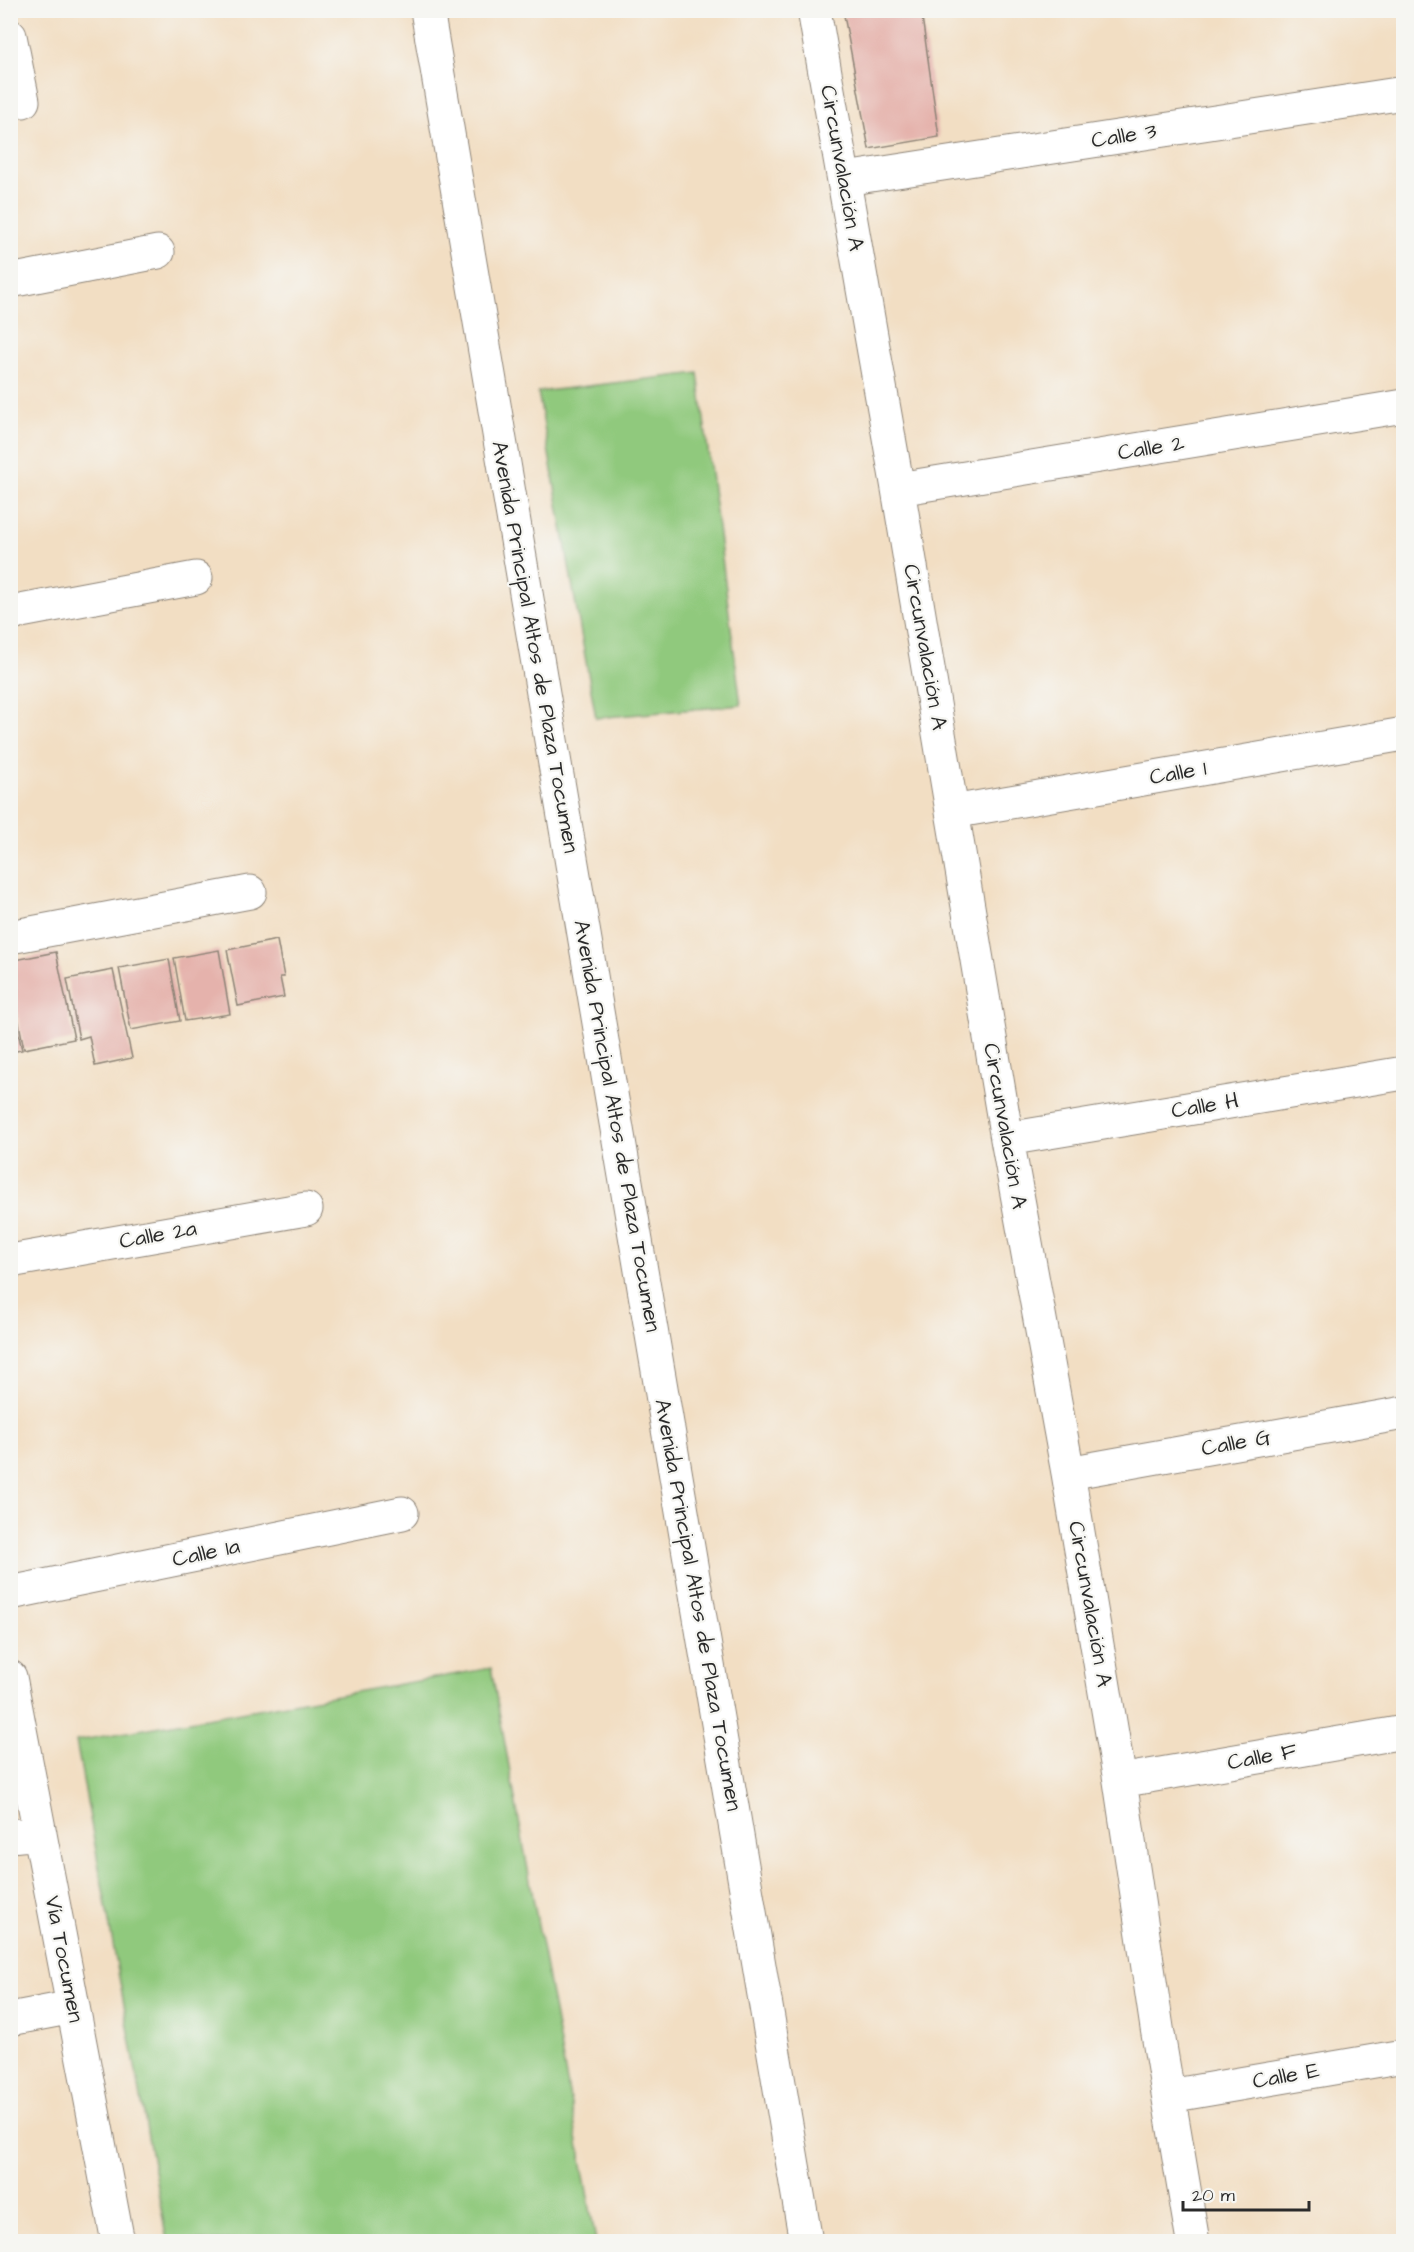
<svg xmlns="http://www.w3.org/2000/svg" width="1414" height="2252" viewBox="0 0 1414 2252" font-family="'Architects Daughter',sans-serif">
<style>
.green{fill:#90c97d;stroke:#5e7a54;stroke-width:1.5}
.building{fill:#e5b2ac}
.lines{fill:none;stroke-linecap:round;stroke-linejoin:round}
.minor-casing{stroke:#8e8477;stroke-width:35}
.minor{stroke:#fff;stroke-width:33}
.labels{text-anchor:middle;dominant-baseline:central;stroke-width:4.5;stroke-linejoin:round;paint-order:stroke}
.street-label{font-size:22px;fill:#2b2b2b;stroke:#f6f6f2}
</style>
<rect width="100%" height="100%" fill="#f6f6f2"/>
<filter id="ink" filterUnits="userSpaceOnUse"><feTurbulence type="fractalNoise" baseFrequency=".0167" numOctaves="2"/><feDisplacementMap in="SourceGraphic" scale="12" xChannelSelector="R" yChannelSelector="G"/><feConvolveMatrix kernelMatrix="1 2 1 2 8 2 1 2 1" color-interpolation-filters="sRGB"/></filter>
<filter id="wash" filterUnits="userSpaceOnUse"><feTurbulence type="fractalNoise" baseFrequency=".008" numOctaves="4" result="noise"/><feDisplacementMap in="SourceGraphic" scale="24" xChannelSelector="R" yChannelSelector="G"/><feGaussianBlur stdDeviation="1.35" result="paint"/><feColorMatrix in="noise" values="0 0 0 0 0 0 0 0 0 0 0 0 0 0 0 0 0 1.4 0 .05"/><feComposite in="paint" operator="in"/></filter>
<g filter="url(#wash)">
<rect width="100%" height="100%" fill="#f2dec3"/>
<path class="green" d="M698,373L741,705L596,718L538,392Z
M491,1668L596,2241H167L76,1741Z"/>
<g id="blocks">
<path class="building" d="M843,10H921L939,137L869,149Z
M277,940L284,977H280L284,997L238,1006L227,950Z
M219,950L230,1014L185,1021L174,958Z
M56,952L74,1039L24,1049L10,978V961Z
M169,959L180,1021L131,1030L119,968Z
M113,970L132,1058L95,1066L89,1036L79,1039L67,979Z
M10,995L22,1050L10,1052Z"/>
</g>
</g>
<g filter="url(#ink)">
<use href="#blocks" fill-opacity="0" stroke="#8e8477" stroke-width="1.5"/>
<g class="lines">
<g class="minor-casing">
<path id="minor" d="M427,10L806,2242
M814,10L898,489L1007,1139L1068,1473L1120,1781L1157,2028L1193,2242
M10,36L23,101
M845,179L1404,93
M10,281L158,252
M898,489L1404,406
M10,613L196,578
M952,812L1404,734
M10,937L250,892
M1007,1139L1404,1073
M10,1261L306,1209
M1068,1473L1404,1413
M10,1593L402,1513
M10,1677L118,2242
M1120,1781L1404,1732
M10,1836L40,1833
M10,2019L73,2007
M1169,2096L1404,2056"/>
</g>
<use href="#minor" class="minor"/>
</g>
</g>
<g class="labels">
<g class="street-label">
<text transform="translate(1124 136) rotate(-9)">Calle 3</text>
<text transform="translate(842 168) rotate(80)">Circunvalación A</text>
<text transform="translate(1151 448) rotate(-9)">Calle 2</text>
<text transform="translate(535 647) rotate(80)">Avenida Principal Altos de Plaza Tocumen</text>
<text transform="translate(925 647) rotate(80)">Circunvalación A</text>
<text transform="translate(1178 773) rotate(-10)">Calle 1</text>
<text transform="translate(1205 1106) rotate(-9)">Calle H</text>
<text transform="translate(617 1126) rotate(80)">Avenida Principal Altos de Plaza Tocumen</text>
<text transform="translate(1005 1126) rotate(80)">Circunvalación A</text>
<text transform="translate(158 1235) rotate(-10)">Calle 2a</text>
<text transform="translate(1236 1443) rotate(-10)">Calle G</text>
<text transform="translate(206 1553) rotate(-12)">Calle 1a</text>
<text transform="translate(1090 1604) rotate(80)">Circunvalación A</text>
<text transform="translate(698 1605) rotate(80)">Avenida Principal Altos de Plaza Tocumen</text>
<text transform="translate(1262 1757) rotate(-10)">Calle F</text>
<text transform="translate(64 1959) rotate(79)">Vía Tocumen</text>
<text transform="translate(1286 2076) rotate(-10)">Calle E</text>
</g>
</g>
<rect width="1414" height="2252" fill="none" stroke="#f6f6f2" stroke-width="36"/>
<path d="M1183 2201v9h126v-9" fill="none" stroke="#2b2b2b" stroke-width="3"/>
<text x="1192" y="2201" font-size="18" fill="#2b2b2b" stroke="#f6f6f2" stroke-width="4.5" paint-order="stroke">20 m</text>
</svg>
